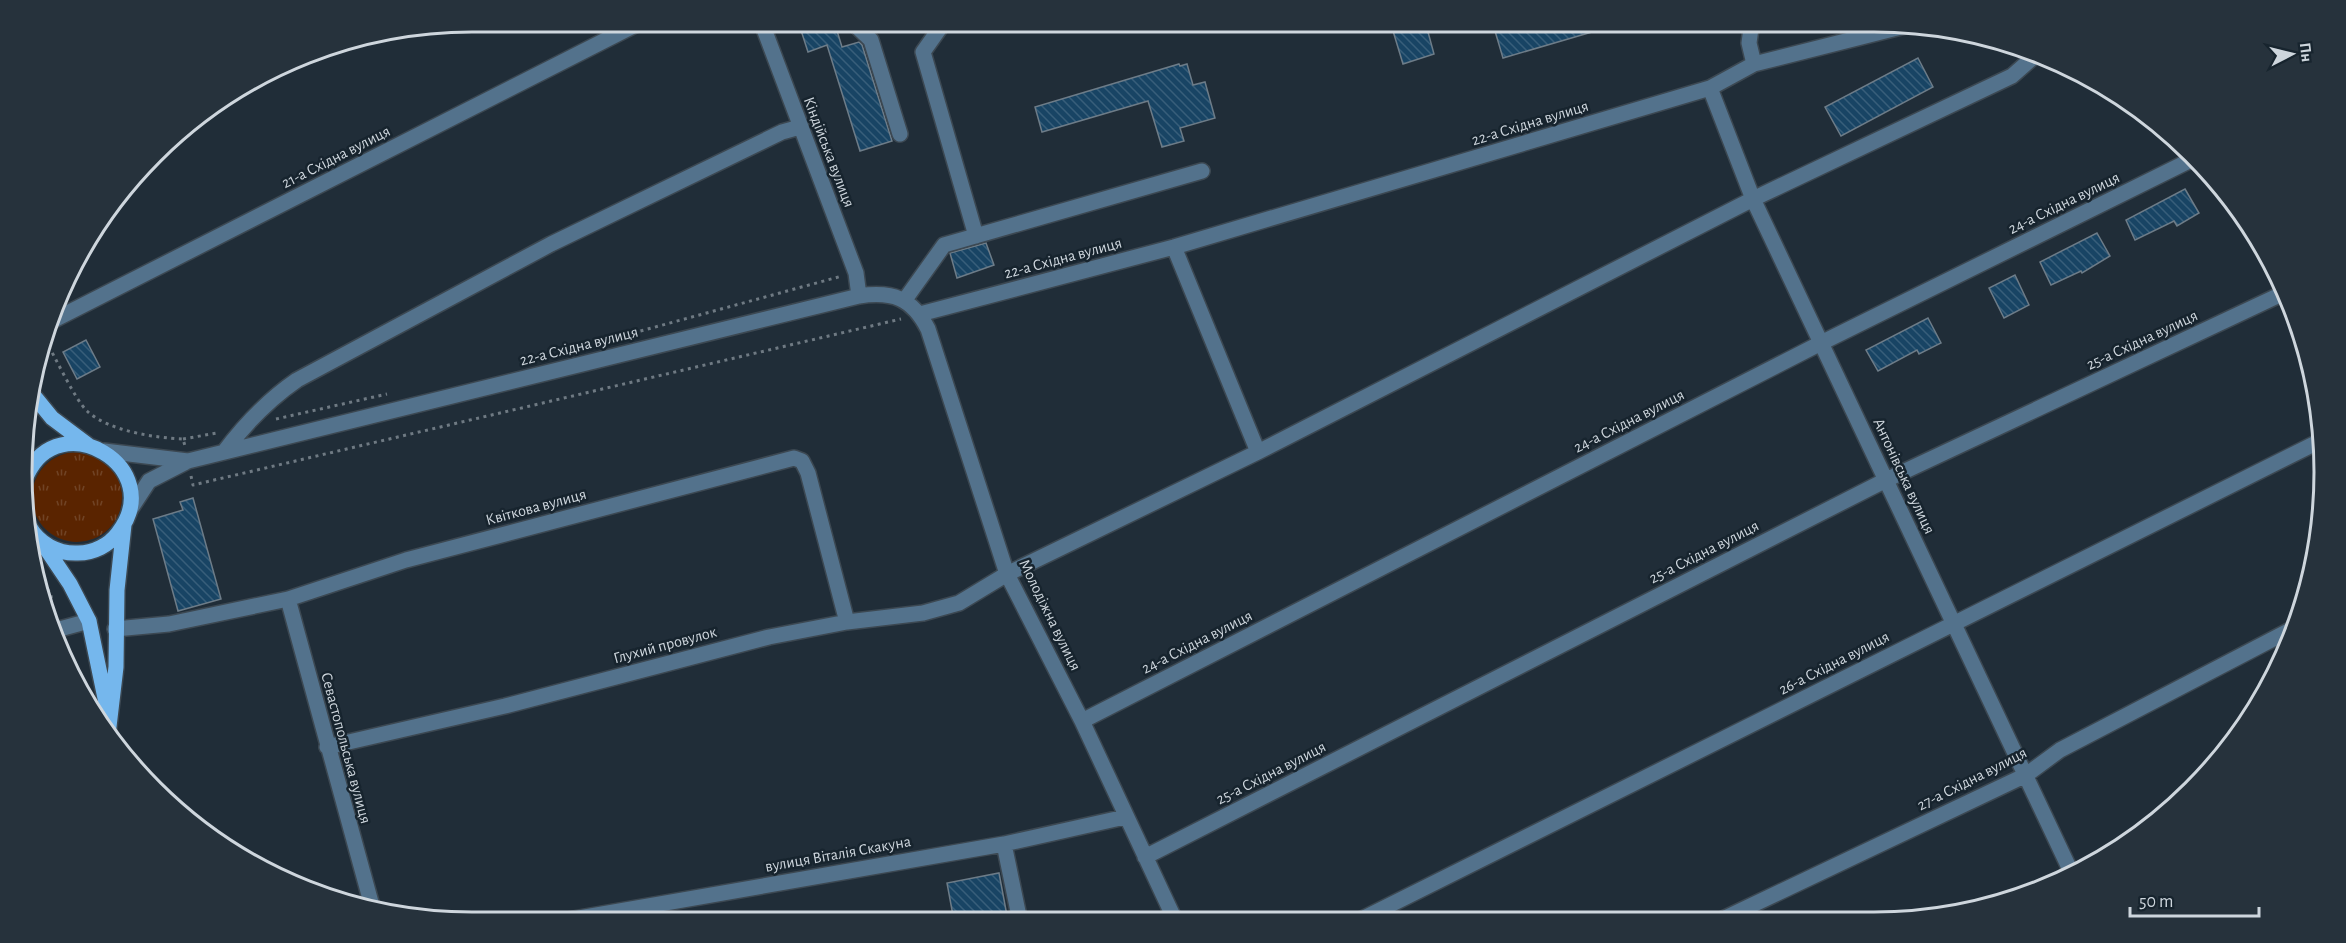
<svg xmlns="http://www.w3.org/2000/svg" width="2346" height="943" viewBox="0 0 2346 943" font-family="'Alegreya Sans',sans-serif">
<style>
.grass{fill:url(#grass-tufts)}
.building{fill:url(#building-back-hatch);stroke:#6d7c88;stroke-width:1.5}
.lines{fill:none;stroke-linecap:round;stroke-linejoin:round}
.minor-casing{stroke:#3c4852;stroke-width:18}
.major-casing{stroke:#3c4852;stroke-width:18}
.path{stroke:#6f7a83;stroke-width:3;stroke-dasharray:3 4.5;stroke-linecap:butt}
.minor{stroke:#53728c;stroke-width:15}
.major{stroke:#75b7ed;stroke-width:15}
.labels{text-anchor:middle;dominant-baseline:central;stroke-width:5;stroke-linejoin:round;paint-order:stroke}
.street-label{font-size:16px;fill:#ced6dd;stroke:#17242e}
.rim{fill:none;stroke:#ced6dd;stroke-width:3}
</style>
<defs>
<pattern id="grass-tufts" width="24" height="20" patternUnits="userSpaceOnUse" patternTransform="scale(1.5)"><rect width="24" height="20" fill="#5a2400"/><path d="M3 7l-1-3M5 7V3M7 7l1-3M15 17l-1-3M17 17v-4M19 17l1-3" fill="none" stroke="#704325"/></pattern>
<pattern id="building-back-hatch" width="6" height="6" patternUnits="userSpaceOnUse" patternTransform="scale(1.5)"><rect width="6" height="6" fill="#184464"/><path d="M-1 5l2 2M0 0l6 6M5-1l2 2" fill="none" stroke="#385e7a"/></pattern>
</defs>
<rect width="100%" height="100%" fill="#202d38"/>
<path class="grass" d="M32 497a45 45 0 1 1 90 0a45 45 0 1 1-90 0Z"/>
<path class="building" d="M798,21H834L842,47L859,42L862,45L892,141L860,151L827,45L808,52Z
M1390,21H1425L1434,54L1403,64Z
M1492,21H1615L1616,25L1503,58Z
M1918,58L1933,87L1841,136L1825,107Z
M1179,64L1180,66L1187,64L1193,85L1205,82L1215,118L1180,128L1184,141L1162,147L1148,101L1042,132L1035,107Z
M2185,189L2199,213L2177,226L2174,221L2135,240L2126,220Z
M2097,233L2110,256L2082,273L2081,271L2051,285L2040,262Z
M986,243L994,265L957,278L950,253Z
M2015,275L2029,305L2004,318L1989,288Z
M1928,318L1941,343L1919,354L1917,350L1878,371L1866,350Z
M86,340L100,367L77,379L63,352Z
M193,498L221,599L178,611L153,519L183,510L180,502Z
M999,873L1008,921H954L947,883Z"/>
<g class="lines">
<g class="minor-casing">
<path id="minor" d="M761,21L856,273L859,296
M851,21L871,40L900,134
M945,21L923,52L976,236
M1752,21L1749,43L1754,64
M1710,88L1753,199L2073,876
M1174,247L1258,452
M904,301L944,245L1202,171
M920,314L1174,247L1710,88L1754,64L1905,26
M46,324L643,21
M104,451L188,461
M224,452C245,424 268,400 297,380L551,244L782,132L800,127
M130,510L149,481L188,461L859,296C893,291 912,298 928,329L1007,574L1082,721L1175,920
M288,599L372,906
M115,629L169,624L288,599L406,560L794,458L802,461L808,473L847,622
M56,630L89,621
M1082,721L1821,343L2195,158
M327,747L505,706L769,637L847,622L923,613L959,603L1007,574L1258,452L1753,199L2012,76L2038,53
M1004,844L1020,921
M1145,857L1886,480L2286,292
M1723,919L2026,775L2060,750L2296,627
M1360,920L2324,439
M556,922L1004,844L1125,817"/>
</g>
<g class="major-casing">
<path id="major" d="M30,391L52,418L88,445
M25,421L26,460
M27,475C59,404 169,467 118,533C109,545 94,553 78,553C58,554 39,544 29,526
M43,544L70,584L89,621L106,703
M108,735L116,667L117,590L124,525"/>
</g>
<path class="path" d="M626,335L842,276
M45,340C55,356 75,400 87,411C108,431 156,438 183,439L185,446
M276,419L387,394
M183,439L217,433
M191,476L193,485L901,319
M34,571L51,594L52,614"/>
<use href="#minor" class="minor"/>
<use href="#major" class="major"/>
</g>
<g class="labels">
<g class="street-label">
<text transform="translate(1530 123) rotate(-17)">22-а Східна вулиця</text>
<text transform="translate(829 152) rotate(69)">Кіндійська вулиця</text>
<text transform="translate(336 157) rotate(-27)">21-а Східна вулиця</text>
<text transform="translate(2064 203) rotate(-26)">24-а Східна вулиця</text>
<text transform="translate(1063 258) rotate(-15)">22-а Східна вулиця</text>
<text transform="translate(2142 340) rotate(-25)">25-а Східна вулиця</text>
<text transform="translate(579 346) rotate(-14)">22-а Східна вулиця</text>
<text transform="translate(1629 421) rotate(-27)">24-а Східна вулиця</text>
<text transform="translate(1904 476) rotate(65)">Антонівська вулиця</text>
<text transform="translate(536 507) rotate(-15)">Квіткова вулиця</text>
<text transform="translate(1704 552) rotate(-27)">25-а Східна вулиця</text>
<text transform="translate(1050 615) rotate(64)">Молодіжна вулиця</text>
<text transform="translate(1197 642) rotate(-27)">24-а Східна вулиця</text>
<text transform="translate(665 645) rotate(-15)">Глухий провулок</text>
<text transform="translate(1834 663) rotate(-27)">26-а Східна вулиця</text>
<text transform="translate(346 748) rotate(75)">Севастопольська вулиця</text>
<text transform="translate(1271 773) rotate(-27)">25-а Східна вулиця</text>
<text transform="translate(1972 779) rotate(-27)">27-а Східна вулиця</text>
<text transform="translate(838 854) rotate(-10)">вулиця Віталія Скакуна</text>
</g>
</g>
<path d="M0 0H2346V943H0ZM472 32H1874A440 440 0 0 1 2314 472V472A440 440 0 0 1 1874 912H472A440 440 0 0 1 32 472V472A440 440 0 0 1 472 32Z" fill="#26323c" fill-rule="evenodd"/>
<path class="rim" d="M472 32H1874A440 440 0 0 1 2314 472V472A440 440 0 0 1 1874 912H472A440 440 0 0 1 32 472V472A440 440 0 0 1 472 32Z"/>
<g transform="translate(2292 54) rotate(83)" stroke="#17242e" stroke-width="4.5" paint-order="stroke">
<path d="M0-4.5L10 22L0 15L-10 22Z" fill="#ced6dd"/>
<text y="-9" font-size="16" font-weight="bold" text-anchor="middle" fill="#ced6dd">Пн</text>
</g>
<path d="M2130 907v9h129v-9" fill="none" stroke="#ced6dd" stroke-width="3"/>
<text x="2139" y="907" font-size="18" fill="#ced6dd" stroke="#17242e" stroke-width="4.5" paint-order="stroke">50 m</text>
</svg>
